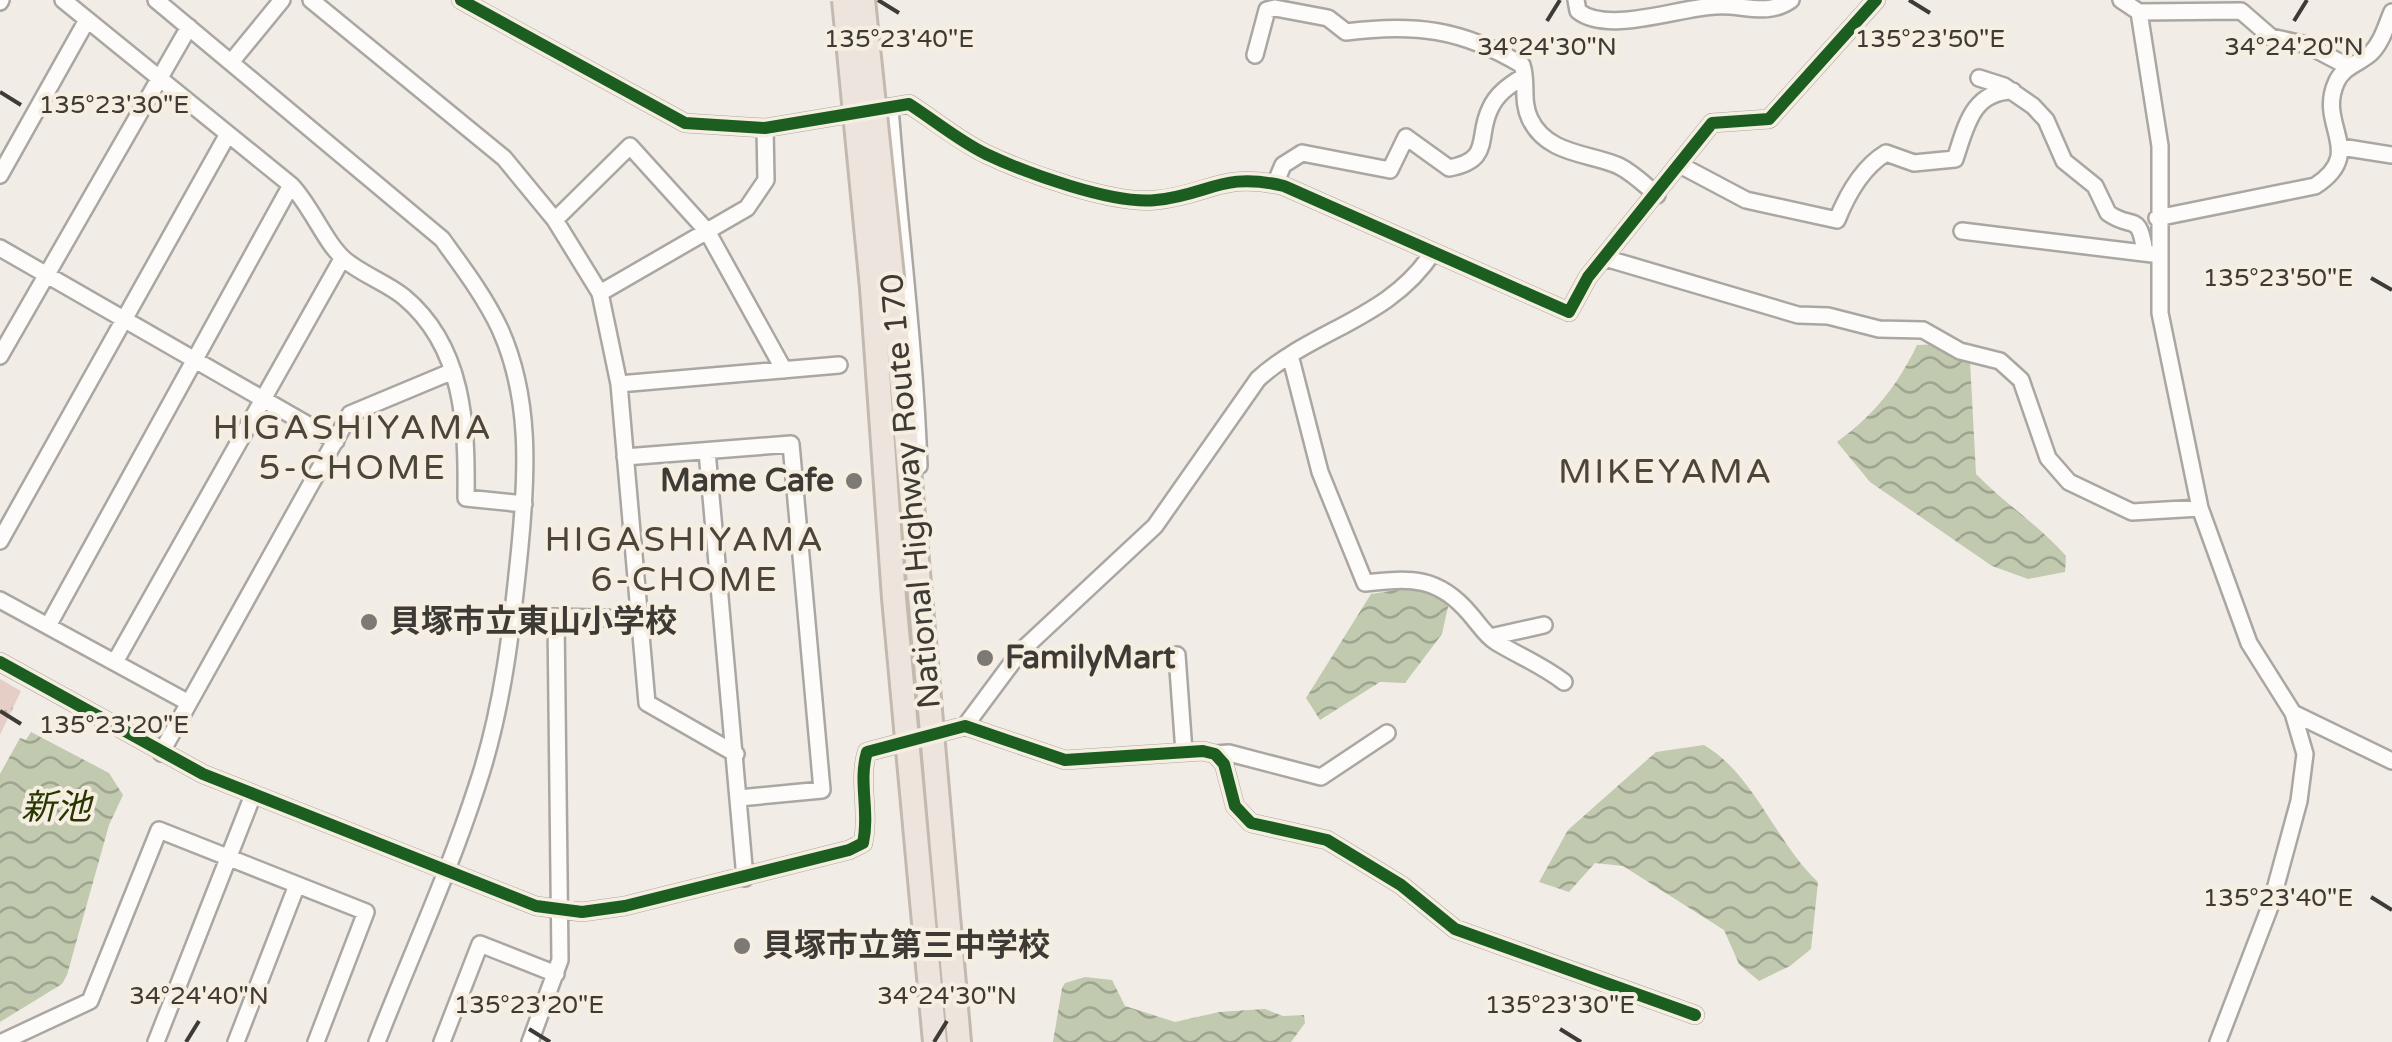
<svg xmlns="http://www.w3.org/2000/svg" width="2392" height="1042" viewBox="0 0 2392 1042" font-family="'Varela Round','Noto Sans JP',sans-serif">
<style>
.park{fill:url(#park-tufts)}
.water{fill:url(#water-waves)}
.lines{fill:none;stroke-linecap:round;stroke-linejoin:round}
.minor-casing{stroke:#aaa7a2;stroke-width:20}
.highway-casing{stroke:#c3b9af;stroke-width:28}
.minor{stroke:#fdfcfb;stroke-width:15}
.highway{stroke:#ede4de;stroke-width:22}
.highway-bridge-casing{stroke:#c3b9af;stroke-width:28;stroke-linecap:butt}
.highway-bridge{stroke:#ede4de;stroke-width:22}
.cycleway-casing{stroke:#f6eee1;stroke-width:19}
.cycleway{stroke:#1b5e20;stroke-width:12}
.ticks{fill:none;stroke:#3e3b36;stroke-width:4}
.poi-dot{fill:#7d7974;stroke:#f6eee1;stroke-width:4}
.labels{text-anchor:middle;dominant-baseline:central;stroke-width:8;stroke-linejoin:round;paint-order:stroke}
.poi-label{font-size:32px;font-weight:bold;fill:#3e3b36;stroke:#f6eee1;text-anchor:start}
.street-label{font-size:32px;fill:#3e3b36;stroke:#f6eee1}
.neighbourhood-label{font-size:35px;letter-spacing:2.5px;fill:#4c453b;stroke:#f6eee1}
.water-label{font-size:35px;font-style:italic;fill:#283700;stroke:#f6eee1}
.ticks-label{font-size:25px;text-anchor:middle;fill:#3e3b36;stroke:#f6eee1;stroke-width:8;stroke-linejoin:round;paint-order:stroke}
</style>
<defs>
<pattern id="park-tufts" width="24" height="20" patternUnits="userSpaceOnUse" patternTransform="scale(2.5)"><rect width="24" height="20" fill="#e4cec5"/><path d="M3 7l-1-3M5 7V3M7 7l1-3M15 17l-1-3M17 17v-4M19 17l1-3" fill="none" stroke="#baa8a1"/></pattern>
<pattern id="water-waves" width="16" height="10" patternUnits="userSpaceOnUse" patternTransform="scale(2.5)"><rect width="16" height="10" fill="#c1c9af"/><path d="M0 5q4-4 8 0t8 0" fill="none" stroke="#9ea48f"/></pattern>
</defs>
<rect width="100%" height="100%" fill="#f1ede6"/>
<path class="park" d="M0,679L21,691L0,735Z"/>
<path class="water" d="M1942,344L1970,361L1976,474C2005,504 2039,525 2066,556L2065,572L2028,579L1992,566L1870,482L1837,442C1873,416 1898,385 1917,345Z
M1422,586L1450,598L1442,634L1405,683L1380,682L1320,720L1306,698L1371,594Z
M31,732L109,773L123,795L109,825L67,975L62,984L0,1022V774L20,738L26,740Z
M1704,745C1755,775 1775,842 1818,882L1811,949L1790,966L1759,981L1739,964L1724,930L1623,866L1595,863L1569,892L1539,882L1568,830L1656,752Z
M1085,977L1112,980L1125,1006L1175,1022L1219,1012L1265,1009L1283,1016L1304,1015L1305,1023L1291,1042H1053L1062,988L1065,983Z"/>
<g class="lines">
<g class="minor-casing">
<path id="minor" d="M63,0L291,185C312,207 325,243 345,260C363,275 387,283 404,297C464,347 467,425 466,498L524,504
M156,0L442,239C463,268 485,297 500,329C531,398 527,473 520,546C512,627 503,709 477,786C449,873 410,957 377,1042
M311,0L504,158L555,220L600,293L619,384L647,703L736,754
M461,0L685,123L765,128L909,104C934,120 959,141 986,154C1026,173 1114,205 1156,200C1209,195 1222,171 1284,186L1569,312L1588,277L1712,123L1769,119L1876,0
M1576,0L1578,11C1608,35 1680,7 1716,6C1742,4 1767,17 1791,0
M2121,0L2139,12L2241,11L2271,37L2307,45L2349,67
M0,2L1,0
M2139,12L2160,146V313L2200,508L2249,643L2293,713L2305,754L2299,801L2271,904L2218,1042
M1255,55L1267,10L1275,8L1328,18L1346,32C1414,23 1462,29 1522,65C1528,83 1521,100 1530,119C1547,155 1590,153 1619,166C1633,173 1645,185 1657,195
M232,61L282,0
M1979,78L2004,86L2033,106L2046,120L2064,161L2095,186L2108,213C2133,231 2139,210 2145,253
M890,107C899,227 915,346 919,466
M2341,147L2392,155
M1680,165L1746,200L1837,220C1847,195 1863,167 1886,153L1914,163L1955,159C1966,127 1972,91 2013,91
M0,175L87,20
M1275,184L1283,165L1302,153L1390,170L1406,137L1449,168C1493,160 1476,137 1490,109C1497,93 1510,85 1524,76
M2157,218L2315,186C2367,152 2317,126 2336,83C2343,66 2359,64 2371,53C2382,42 2386,26 2392,12
M555,220L630,146L707,231L784,370
M1962,231L2152,254
M0,248L336,441
M1605,258L1798,315L1828,316L1879,329L1923,330L1960,351L2000,361L2021,380L2048,458L2069,482L2132,512L2200,508
M600,293L747,208L766,180L765,128
M1290,355L1320,472L1365,583C1411,578 1438,576 1470,614C1478,623 1486,636 1496,642C1519,656 1542,665 1564,682
M0,356L189,27
M619,384L839,365
M707,451L745,878
M625,457L791,444L822,790L739,798
M0,541L228,134
M0,600L189,703
M513,616L639,619
M48,626L291,185
M1490,637L1544,625
M1177,655L1184,752
M0,662L203,774L536,906L582,912L625,906L849,850L863,843C870,812 858,782 867,752L965,726L1065,760L1203,751L1215,754L1224,764L1235,806L1251,823L1327,840L1401,885L1455,929L1695,1015
M115,662L342,259
M2293,713L2392,761
M965,726L1020,652L1155,526L1258,379C1313,329 1390,319 1433,252
M161,753L350,414L453,371
M1215,754L1229,753L1321,777L1387,733
M2,1042L90,1001L159,830L366,912L316,1042
M156,1042L253,795
M236,1042L297,885
M442,1042L480,944L556,974
M530,1042L560,960L556,618"/>
</g>
<g class="highway-casing">
<path id="highway" d="M893,286L959,1042
M872,288L894,598L935,1042"/>
</g>
<use href="#minor" class="minor"/>
<use href="#highway" class="highway"/>
<g class="highway-bridge-casing">
<path id="highway-bridge" d="M844,0L872,288
M863,0L893,286"/>
</g>
<use href="#highway-bridge" class="highway-bridge"/>
<g class="cycleway-casing">
<path id="cycleway" d="M461,0L685,123L765,128L909,104C934,120 959,141 986,154C1026,173 1114,205 1156,200C1209,195 1222,171 1284,186L1569,312L1588,277L1712,123L1769,119L1876,0
M0,662L203,774L536,906L582,912L625,906L849,850L863,843C870,812 858,782 867,752L965,726L1065,760L1203,751L1215,754L1224,764L1235,806L1251,823L1327,840L1401,885L1455,929L1695,1015"/>
</g>
<use href="#cycleway" class="cycleway"/>
</g>
<path class="ticks" d="M878,0L899,13M1909,0L1930,13M1547,21L1560,0M2294,21L2307,0M0,92L21,105M2371,278L2392,290M0,711L21,724M2371,897L2392,910M529,1029L550,1042M1560,1029L1581,1042M186,1042L199,1021M934,1042L947,1021"/>
<g class="poi-dot">
<circle cx="854" cy="481" r="10"/>
<circle cx="369" cy="622" r="10"/>
<circle cx="985" cy="658" r="10"/>
<circle cx="742" cy="946" r="10"/>
</g>
<g class="labels">
<g class="poi-label">
<text x="834" y="481" text-anchor="end">Mame Cafe</text>
<text x="389" y="622">貝塚市立東山小学校</text>
<text x="1005" y="658">FamilyMart</text>
<text x="762" y="946">貝塚市立第三中学校</text>
</g>
<g class="street-label">
<text transform="translate(911 491) rotate(-95)">National Highway Route 170</text>
</g>
<g class="neighbourhood-label">
<text x="353" y="428">HIGASHIYAMA<tspan x="353" dy="40">5-CHOME</tspan></text>
<text x="1666" y="472">MIKEYAMA</text>
<text x="685" y="540">HIGASHIYAMA<tspan x="685" dy="40">6-CHOME</tspan></text>
</g>
<g class="water-label">
<text x="56" y="808">新池</text>
</g>
</g>
<g class="ticks-label">
<text x="899" y="47">135°23'40"E</text>
<text x="1930" y="47">135°23'50"E</text>
<text x="1547" y="55">34°24'30"N</text>
<text x="2294" y="55">34°24'20"N</text>
<text x="114" y="113">135°23'30"E</text>
<text x="2278" y="286">135°23'50"E</text>
<text x="114" y="733">135°23'20"E</text>
<text x="2278" y="906">135°23'40"E</text>
<text x="199" y="1004">34°24'40"N</text>
<text x="947" y="1004">34°24'30"N</text>
<text x="529" y="1013">135°23'20"E</text>
<text x="1560" y="1013">135°23'30"E</text>
</g>
</svg>
